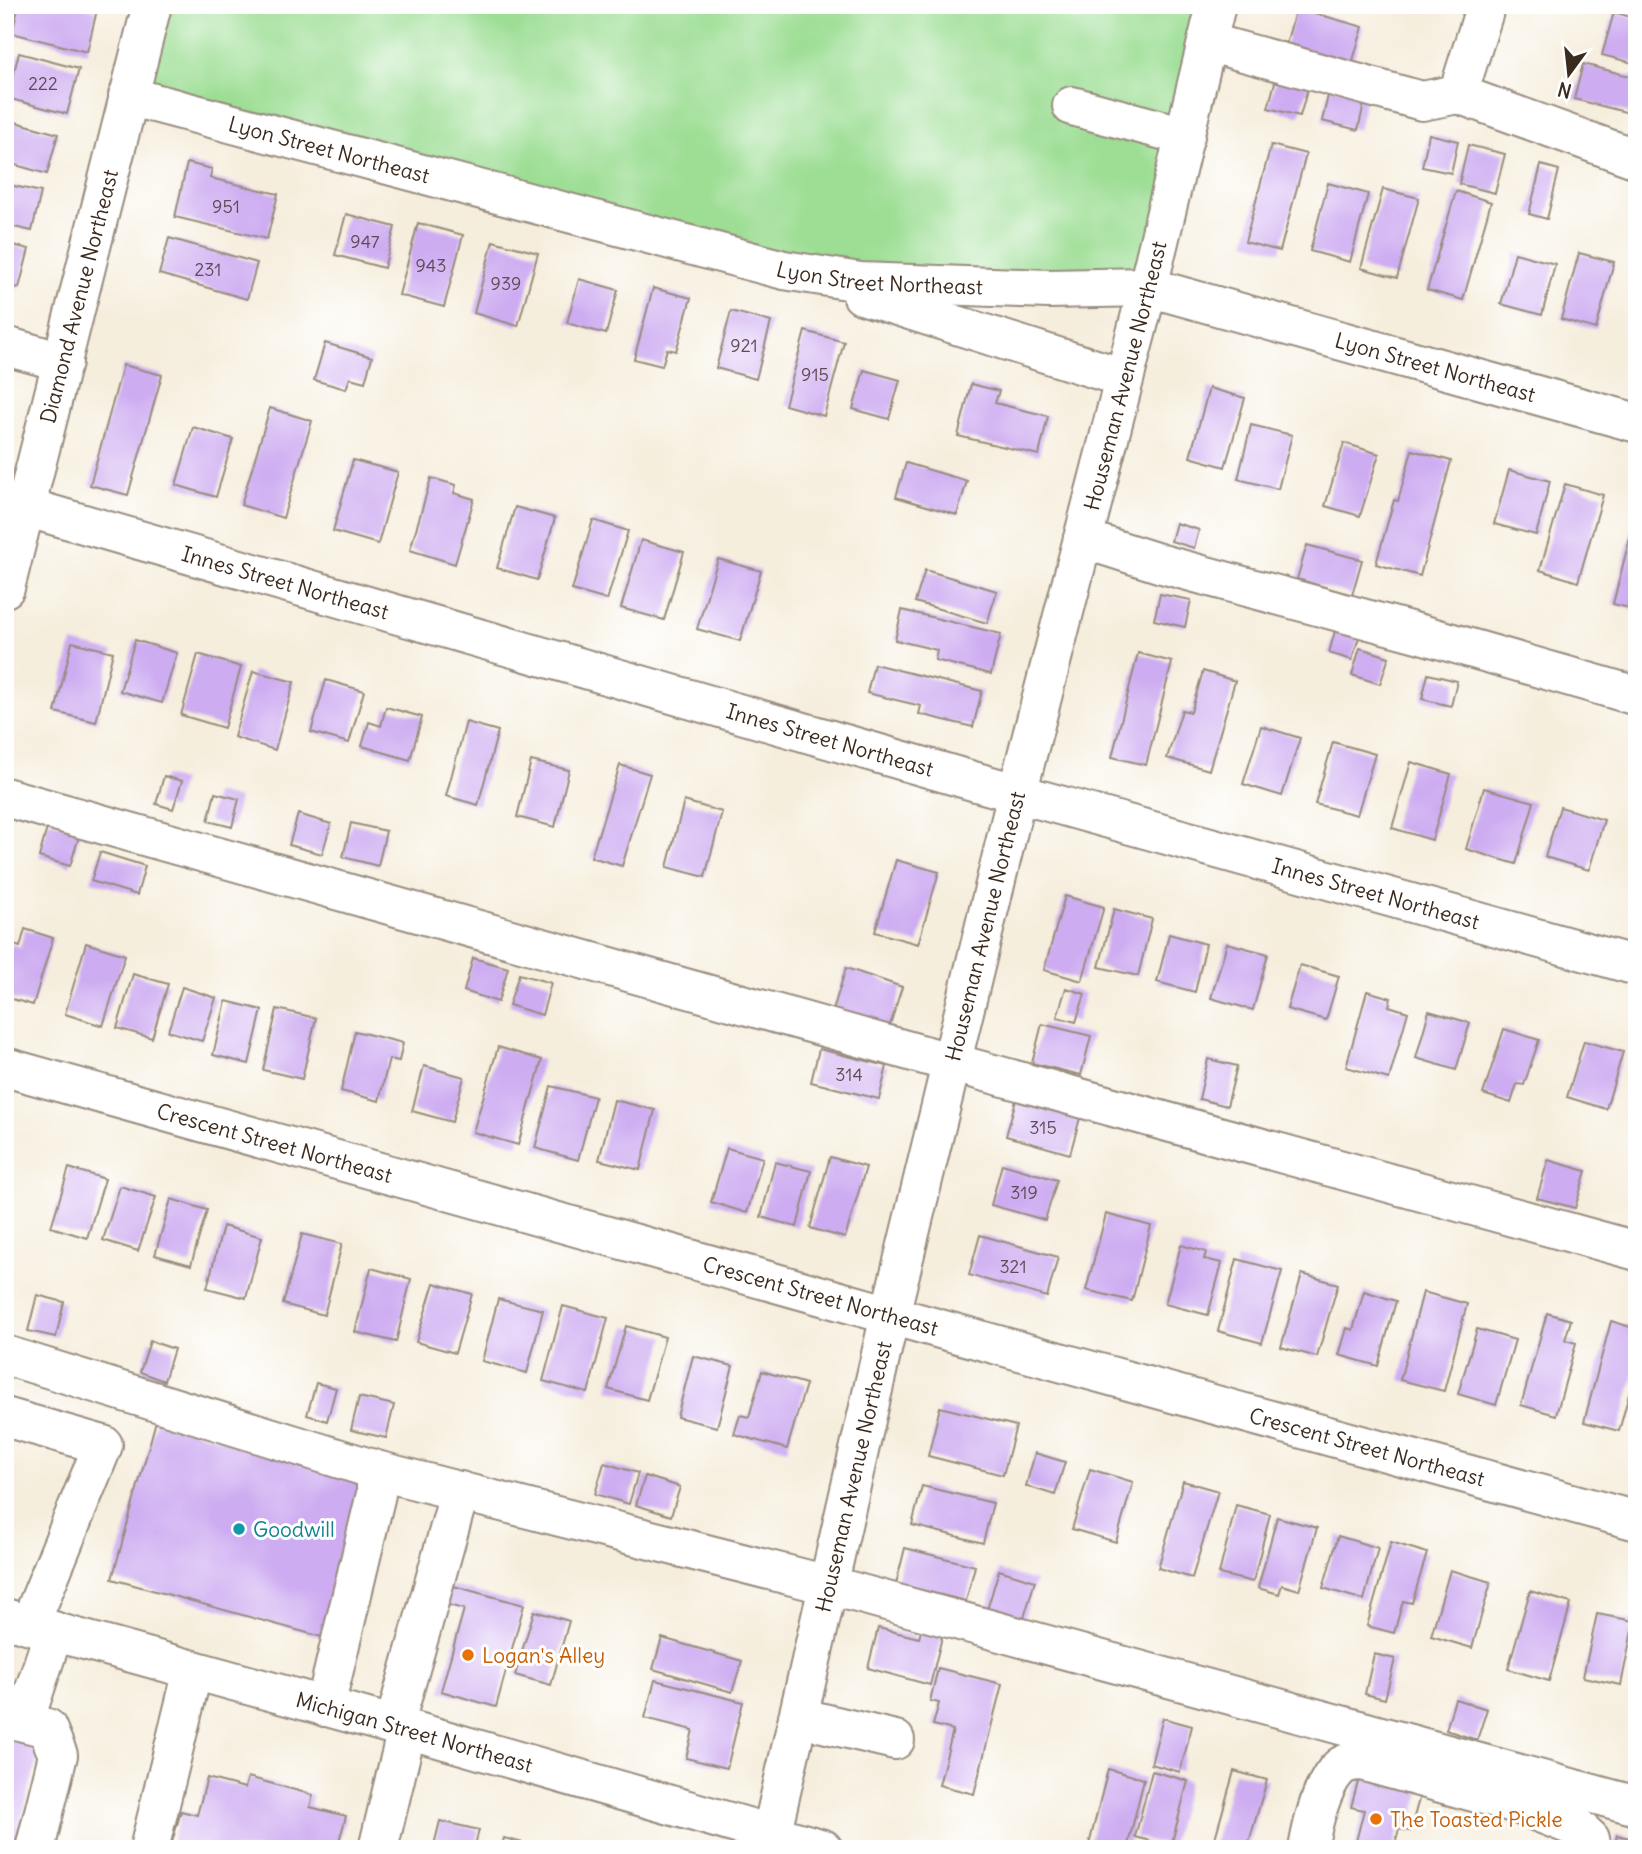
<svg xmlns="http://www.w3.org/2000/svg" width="1642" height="1854" viewBox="0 0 1642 1854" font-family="Delius,sans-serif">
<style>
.green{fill:#9dde94;stroke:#6c8459;stroke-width:2}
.building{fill:#cdacf1}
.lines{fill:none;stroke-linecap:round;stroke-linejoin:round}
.minor-casing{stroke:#988c7e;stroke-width:42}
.major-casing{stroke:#988c7e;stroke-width:42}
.minor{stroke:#fff;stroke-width:38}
.major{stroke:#fff;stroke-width:38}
.culture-dot{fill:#0f9aa8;stroke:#fff;stroke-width:2.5}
.food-dot{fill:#e8710a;stroke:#fff;stroke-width:2.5}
.labels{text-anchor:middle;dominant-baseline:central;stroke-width:6;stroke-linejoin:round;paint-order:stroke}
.number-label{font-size:18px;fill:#604a53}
.street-label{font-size:21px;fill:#3b2a1e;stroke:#fff}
.culture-label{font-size:21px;fill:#0d838f;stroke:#fff;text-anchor:start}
.food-label{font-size:21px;fill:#c56008;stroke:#fff;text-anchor:start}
</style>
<rect width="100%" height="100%" fill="#fff"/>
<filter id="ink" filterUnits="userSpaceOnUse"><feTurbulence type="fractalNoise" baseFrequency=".0143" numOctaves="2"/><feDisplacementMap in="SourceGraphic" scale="14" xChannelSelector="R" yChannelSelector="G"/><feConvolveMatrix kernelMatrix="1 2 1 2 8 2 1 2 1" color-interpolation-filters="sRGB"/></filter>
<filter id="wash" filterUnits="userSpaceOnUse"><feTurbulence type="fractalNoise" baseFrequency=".00686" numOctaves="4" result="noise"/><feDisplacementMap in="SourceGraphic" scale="28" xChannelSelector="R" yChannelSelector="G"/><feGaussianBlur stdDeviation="1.57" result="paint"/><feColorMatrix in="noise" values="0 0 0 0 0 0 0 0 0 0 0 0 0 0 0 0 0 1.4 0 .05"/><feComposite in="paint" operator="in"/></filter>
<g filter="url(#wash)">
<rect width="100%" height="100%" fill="#f6eedd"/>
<path class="green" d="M152,5H1216L1148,287L860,282L128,96Z"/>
<g id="blocks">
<path class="building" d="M19,5H78L97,10L87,52L12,33Z
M1296,8L1363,27L1351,67L1285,48Z
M1614,12L1637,19V64L1602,55Z
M19,53L79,69L67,114L7,98Z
M1583,64L1637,78V115L1574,99Z
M1278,71L1310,80L1300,116L1268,108Z
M1330,87L1366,95L1358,130L1322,121Z
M5,119L58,134L47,174L5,162Z
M1429,134L1458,141L1451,173L1422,167Z
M1271,145L1306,154L1280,251L1245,242Z
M1468,145L1505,154L1495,193L1459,184Z
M187,163L212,169L210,178L278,194L267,239L175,217Z
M1541,165L1559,170L1547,219L1529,214Z
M1328,183L1368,194L1350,262L1310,251Z
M5,184L41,192L32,231L5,225Z
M1383,189L1419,198L1397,278L1361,268Z
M1456,191L1491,202L1463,300L1427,290Z
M346,214L395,227L384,268L335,255Z
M418,223L463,235L444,307L399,295Z
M169,238L257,263L247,299L159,274Z
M493,241L538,253L518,326L474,313Z
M5,243L29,249L19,288L5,285Z
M1515,253L1555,264L1542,315L1501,304Z
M1579,253L1614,262L1596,329L1561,319Z
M579,279L618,290L606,334L567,323Z
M653,288L691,298L676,351L667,349L662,366L634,359Z
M731,311L771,322L756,379L716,368Z
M805,331L844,342L824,416L785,405Z
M325,343L372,357L365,382L350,378L346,389L314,380Z
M123,365L162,375L128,495L90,485Z
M864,370L900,380L889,419L853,409Z
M971,384L999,391L995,403L1048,416L1039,455L958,436Z
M1209,388L1245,398L1225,467L1190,457Z
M270,408L312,421L283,518L241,505Z
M1251,425L1292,435L1278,489L1238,479Z
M193,427L233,439L216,497L176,485Z
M1344,443L1379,454L1360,516L1325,506Z
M1412,450L1451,461L1420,576L1376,564L1394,500L1398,501Z
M353,460L398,472L378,544L333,531Z
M906,463L967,481L957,515L896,497Z
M1509,470L1550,481L1536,535L1494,524Z
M431,478L456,485L454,493L474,499L455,564L410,550Z
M1565,484L1603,495L1578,582L1540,570Z
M515,507L555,518L537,580L497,568Z
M1636,513H1637V610L1613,604Z
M593,520L628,531L607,600L572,590Z
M1176,523L1199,530L1194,548L1171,541Z
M641,540L684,552L664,620L621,608Z
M1307,545L1362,560L1352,595L1297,579Z
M718,559L761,571L740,641L697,629Z
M925,570L997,591L987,623L915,602Z
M1160,594L1191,600L1185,627L1154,620Z
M902,610L1001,634L991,674L935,660L937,650L895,640Z
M1336,627L1360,634L1352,660L1329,653Z
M135,640L177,653L162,703L120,691Z
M72,642L113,652L96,722L55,712Z
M1360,648L1389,657L1380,684L1352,675Z
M1138,653L1172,662L1146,765L1112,757Z
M198,654L241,667L224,728L181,715Z
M874,664L982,691L973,727L919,714L921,706L867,693Z
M253,671L294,682L275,750L234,737Z
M1203,671L1235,681L1209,770L1167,758L1182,710L1191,712Z
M1428,674L1457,681L1451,706L1422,699Z
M326,680L364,691L349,743L311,732Z
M386,707L422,717L410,760L362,746L369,722L381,726Z
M466,722L498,731L478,805L446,796Z
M1261,726L1300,738L1282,796L1243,784Z
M1333,742L1375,754L1357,815L1315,804Z
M531,761L569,770L555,827L517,817Z
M1411,762L1451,774L1432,840L1392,828Z
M620,765L650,774L622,866L591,857Z
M164,776L182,781L173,809L156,804Z
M1484,788L1534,802L1516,864L1466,849Z
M215,793L239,799L232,827L208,821Z
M684,801L722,812L705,877L667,867Z
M1560,807L1604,820L1589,870L1545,857Z
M298,814L331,824L322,854L289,845Z
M49,821L81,830L70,866L39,857Z
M351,823L386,831L378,866L343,857Z
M100,852L145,866L137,895L91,881Z
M896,860L939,872L918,944L875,932Z
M1065,896L1104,907L1082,981L1044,970Z
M1114,909L1152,919L1138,976L1099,967Z
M25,929L53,938L33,1005L5,997V964L11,944L20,947Z
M1169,934L1206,944L1195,992L1157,982Z
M86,943L125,955L103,1026L65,1014Z
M1227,943L1268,954L1253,1010L1211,998Z
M473,958L508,968L498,1002L464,991Z
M1300,965L1339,976L1326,1020L1287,1009Z
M846,968L902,987L889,1028L833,1010Z
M133,974L168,984L152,1038L117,1028Z
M519,974L551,983L542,1015L509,1005Z
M182,987L216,998L202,1041L168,1031Z
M1066,988L1085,994L1076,1022L1057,1017Z
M1367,991L1391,998L1389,1006L1408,1012L1389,1079L1346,1067Z
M226,1001L262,1010L249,1064L213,1055Z
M277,1009L316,1018L302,1079L263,1070Z
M1429,1011L1470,1023L1456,1070L1416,1058Z
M1042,1024L1091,1036L1081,1075L1032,1063Z
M1504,1029L1539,1040L1524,1085L1517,1084L1511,1103L1483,1094Z
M355,1031L403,1043L399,1061L389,1059L379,1101L341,1091Z
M1584,1041L1623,1052L1606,1109L1567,1097Z
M498,1047L542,1060L518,1145L473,1132Z
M819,1049L887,1066L879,1099L811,1082Z
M1208,1059L1237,1066L1227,1106L1199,1099Z
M424,1066L464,1077L452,1122L412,1111Z
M551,1086L595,1097L578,1160L535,1148Z
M614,1100L655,1110L640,1170L599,1160Z
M1016,1100L1080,1118L1070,1154L1006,1136Z
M5,1132L12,1134L6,1154H5Z
M727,1148L763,1158L747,1213L711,1202Z
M830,1157L866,1167L845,1238L810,1228Z
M1548,1160L1586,1171L1575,1208L1537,1198Z
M775,1162L811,1171L797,1227L761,1217Z
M1002,1164L1057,1180L1045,1220L991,1205Z
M69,1168L105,1179L87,1238L51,1227Z
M120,1186L156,1197L138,1251L103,1240Z
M171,1199L207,1210L191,1265L155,1255Z
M1106,1214L1151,1226L1132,1301L1086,1290Z
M223,1226L262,1237L246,1298L207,1288Z
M302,1234L342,1244L324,1315L283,1304Z
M980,1235L1058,1257L1047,1297L969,1275Z
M1181,1245L1206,1252L1204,1259L1222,1263L1208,1315L1165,1304Z
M1237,1259L1282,1271L1262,1343L1218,1331Z
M371,1268L411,1279L396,1342L355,1332Z
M1302,1274L1338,1284L1317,1357L1281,1347Z
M434,1283L472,1294L455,1353L416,1342Z
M1364,1291L1396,1301L1378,1366L1339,1355L1347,1328L1353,1330Z
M1423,1292L1467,1304L1444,1391L1400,1380Z
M37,1295L64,1302L56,1337L28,1331Z
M498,1299L543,1310L527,1373L482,1361Z
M563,1306L608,1318L588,1393L543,1381Z
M1547,1313L1571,1320L1565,1340L1576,1343L1556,1415L1521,1405Z
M1611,1321L1637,1329V1365L1619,1431L1584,1422Z
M626,1326L665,1337L647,1400L608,1389Z
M1477,1329L1515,1340L1496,1405L1458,1394Z
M150,1341L174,1349L164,1381L140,1372Z
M693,1356L733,1366L717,1427L677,1417Z
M762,1371L806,1384L787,1449L734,1434L740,1415L749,1417Z
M316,1383L336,1388L327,1421L307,1415Z
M359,1397L394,1405L386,1438L351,1430Z
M940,1407L1016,1426L1003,1475L928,1456Z
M156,1421L366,1478L322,1637L112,1579Z
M1035,1453L1065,1462L1055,1495L1026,1486Z
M604,1463L638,1473L629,1504L595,1494Z
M1090,1469L1133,1482L1116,1542L1072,1529Z
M645,1476L680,1487L671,1516L636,1505Z
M1183,1481L1218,1491L1192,1578L1158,1568Z
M922,1486L993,1503L983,1543L912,1525Z
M1236,1505L1270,1514L1253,1582L1219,1574Z
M1277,1517L1317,1528L1299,1590L1282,1585L1279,1594L1258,1588Z
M1338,1536L1378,1548L1364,1600L1323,1588Z
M1391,1542L1427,1553L1412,1603L1403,1601L1394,1633L1367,1626Z
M905,1548L975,1566L966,1601L896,1584Z
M999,1570L1035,1581L1023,1621L987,1610Z
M1450,1570L1491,1582L1472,1648L1431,1636Z
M450,1585L524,1605L496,1707L441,1691L464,1609L444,1604Z
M1530,1591L1571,1603L1549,1681L1508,1669Z
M534,1611L569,1621L551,1685L515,1675Z
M1597,1614L1634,1621L1621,1685L1583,1677Z
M878,1628L919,1638L922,1628L943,1633L930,1685L868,1668Z
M662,1638L742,1661L732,1692L653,1669Z
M1374,1654L1395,1659L1385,1699L1365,1694Z
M938,1668L1002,1684L974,1794L939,1785L953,1730L933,1725L939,1703L930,1701Z
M655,1680L743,1702L727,1768L686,1758L693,1730L645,1718Z
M1455,1699L1487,1709L1477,1740L1446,1730Z
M1163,1718L1192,1726L1180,1772L1151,1764Z
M5,1733L42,1742L14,1849H5Z
M1108,1769L1144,1779L1127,1849H1088Z
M1152,1771L1188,1781L1171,1846L1135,1837Z
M1234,1771L1267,1780L1247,1849H1212Z
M1360,1775L1421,1792L1410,1831L1399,1829L1394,1849H1354L1364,1810L1351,1807Z
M248,1777L313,1795L310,1807L346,1816L337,1849H170L181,1811L197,1815L207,1778L245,1788Z
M440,1821L479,1830L474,1849H433Z
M1617,1835L1637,1840V1849H1614Z
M504,1838L542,1848V1849H501Z"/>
</g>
</g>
<g filter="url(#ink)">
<use href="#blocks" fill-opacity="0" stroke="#988c7e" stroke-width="2"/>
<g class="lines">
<g class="minor-casing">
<g id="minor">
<path d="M1207,42L1422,101L1458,94L1486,5"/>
<path d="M1458,94L1637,159"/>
<path id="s1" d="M128,96L784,270L860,282L1048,289L1148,287L1637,423"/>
<path d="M1072,106L1185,136"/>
<path d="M862,295L1124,378"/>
<path d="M5,346L63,362"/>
<path id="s2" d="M25,507L980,783L1637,966"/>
<path d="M1083,539L1162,564L1421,634L1637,696"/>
<path id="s3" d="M5,588L152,5"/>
<path d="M5,797L913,1052L1637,1251"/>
<path id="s4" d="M5,1067L940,1329L1637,1521"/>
<path d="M5,1355L376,1470L828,1585L1637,1806"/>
<path d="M5,1417L103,1445L30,1624"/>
<path d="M325,1707L376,1494V1470"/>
<path d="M5,1717L47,1728L58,1755L35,1849"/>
<path d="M798,1717L895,1740"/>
<path d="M24,1722L54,1631"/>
<path d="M394,1726L460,1491"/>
<path d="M149,1849L193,1670"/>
<path d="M378,1849L407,1729"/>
<path id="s5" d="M768,1849L890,1315L1017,794L1148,287L1216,5"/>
<path d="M1308,1849C1312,1826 1322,1783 1340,1767C1346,1762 1353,1762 1361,1761L1517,1804L1578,1828L1590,1839L1592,1849"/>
</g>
</g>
<g class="major-casing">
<g id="major">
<path id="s6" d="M5,1618L407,1729L823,1849"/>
</g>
</g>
<use href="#minor" class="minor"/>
<use href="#major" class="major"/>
</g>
</g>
<circle class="culture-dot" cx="239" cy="1529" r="7"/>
<g class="food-dot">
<circle cx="468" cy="1655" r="7"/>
<circle cx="1376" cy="1819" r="7"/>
</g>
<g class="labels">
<g class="number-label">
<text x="43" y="83">222</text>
<text x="226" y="206">951</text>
<text x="365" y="241">947</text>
<text x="431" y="265">943</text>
<text x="208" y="269">231</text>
<text x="506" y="283">939</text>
<text x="744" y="345">921</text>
<text x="815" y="374">915</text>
<text x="849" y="1074">314</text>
<text x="1043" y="1127">315</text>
<text x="1024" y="1192">319</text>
<text x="1013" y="1266">321</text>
</g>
<g class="street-label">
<text stroke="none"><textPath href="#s1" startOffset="208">Lyon Street Northeast</textPath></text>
<text stroke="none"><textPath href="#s1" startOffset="775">Lyon Street Northeast</textPath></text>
<text stroke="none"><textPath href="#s3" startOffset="301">Diamond Avenue Northeast</textPath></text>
<text stroke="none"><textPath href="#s1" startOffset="1342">Lyon Street Northeast</textPath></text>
<text stroke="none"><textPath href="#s5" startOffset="1516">Houseman Avenue Northeast</textPath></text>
<text stroke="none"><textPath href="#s2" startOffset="271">Innes Street Northeast</textPath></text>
<text stroke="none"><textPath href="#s2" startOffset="838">Innes Street Northeast</textPath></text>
<text stroke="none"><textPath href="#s2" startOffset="1405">Innes Street Northeast</textPath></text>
<text stroke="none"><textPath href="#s5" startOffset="948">Houseman Avenue Northeast</textPath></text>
<text stroke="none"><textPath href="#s4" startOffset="280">Crescent Street Northeast</textPath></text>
<text stroke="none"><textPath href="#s4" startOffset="847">Crescent Street Northeast</textPath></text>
<text stroke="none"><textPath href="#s4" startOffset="1414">Crescent Street Northeast</textPath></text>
<text stroke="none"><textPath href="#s5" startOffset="382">Houseman Avenue Northeast</textPath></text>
<text stroke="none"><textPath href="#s6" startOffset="425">Michigan Street Northeast</textPath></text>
</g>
<g class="culture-label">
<text x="253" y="1529">Goodwill</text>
</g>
<g class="food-label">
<text x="482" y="1655">Logan's Alley</text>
<text x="1390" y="1819">The Toasted Pickle</text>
</g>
</g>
<rect width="1642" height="1854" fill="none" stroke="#fff" stroke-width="28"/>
<g transform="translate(1569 74) rotate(195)" stroke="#ffffff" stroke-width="5" paint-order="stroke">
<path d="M0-5L12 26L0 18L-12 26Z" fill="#3b2a1e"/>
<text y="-10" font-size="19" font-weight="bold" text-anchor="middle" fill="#3b2a1e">N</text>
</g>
</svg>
